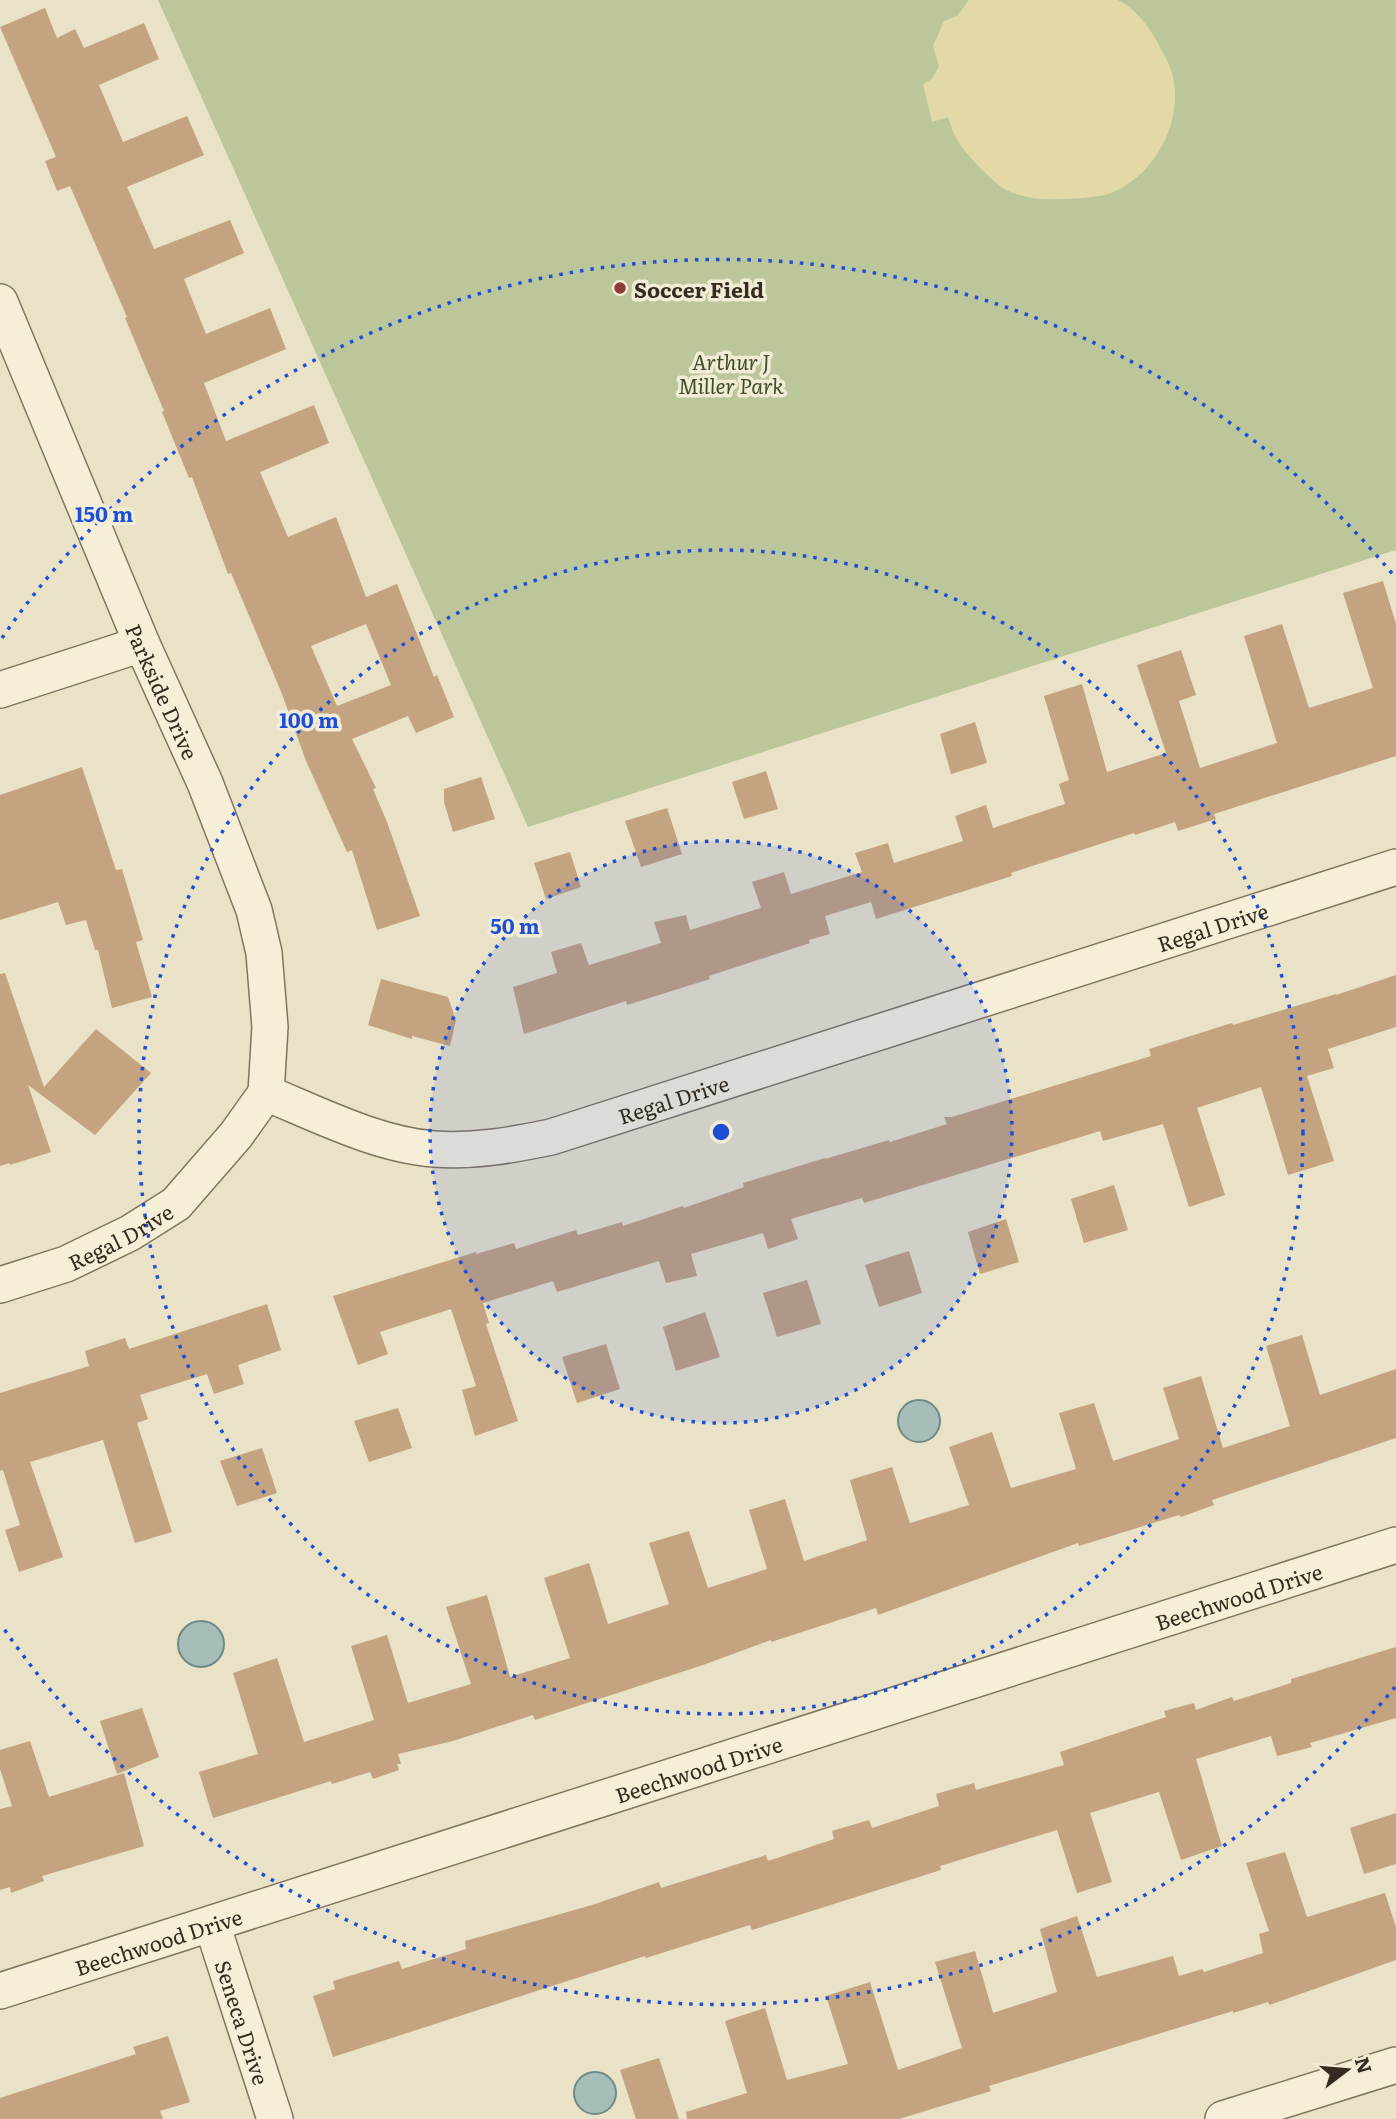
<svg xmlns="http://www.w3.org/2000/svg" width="1396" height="2119" viewBox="0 0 1396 2119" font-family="Literata,serif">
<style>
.green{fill:#bcc69b}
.sand{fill:#e2d9a6}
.water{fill:#a7bdb9;stroke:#6f8a86;stroke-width:2}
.building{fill:#c3a380;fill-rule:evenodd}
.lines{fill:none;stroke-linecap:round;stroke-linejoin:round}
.minor-casing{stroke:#82755e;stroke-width:38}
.minor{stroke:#f5efd8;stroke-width:35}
.ring{fill:none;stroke:#1d4ed8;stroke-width:3.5;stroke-dasharray:3.5 7}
.poi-dot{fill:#8a3e35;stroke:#f1ecd5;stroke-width:2.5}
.labels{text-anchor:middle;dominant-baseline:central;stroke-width:7;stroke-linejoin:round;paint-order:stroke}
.poi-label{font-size:21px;font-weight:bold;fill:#342c20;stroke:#f1ecd5;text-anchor:start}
.park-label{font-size:21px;font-style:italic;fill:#404e29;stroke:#f1ecd5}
.street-label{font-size:21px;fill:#342c20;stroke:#f1ecd5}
.centre{fill:#1d4ed8;stroke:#f1ecd5;stroke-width:3.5}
.ring-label{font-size:21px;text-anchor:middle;font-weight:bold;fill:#1d4ed8;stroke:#f1ecd5;stroke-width:7;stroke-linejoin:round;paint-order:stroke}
</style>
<rect width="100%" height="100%" fill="#e9e2c6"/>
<path class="green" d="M158,0H1396V550L528,827Z"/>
<path class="sand" d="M969,0H1118C1139,11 1152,31 1162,51C1169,63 1175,78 1175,92C1177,133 1150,178 1111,193C1096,198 1079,198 1064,199C1045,200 1023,198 1006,190C995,184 964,153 958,141C953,134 951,125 948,117L932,122L923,84L932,79L939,66L933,46L944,21L957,16Z"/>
<path class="water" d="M898 1421a21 21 0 1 1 42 0a21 21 0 1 1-42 0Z
M178 1644a23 23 0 1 1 46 0a23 23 0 1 1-46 0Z
M574 2093a21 21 0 1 1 42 0a21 21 0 1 1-42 0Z"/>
<path class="building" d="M45,8L57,38L75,29L84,48L144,23L159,59L99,85L123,142L187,116L204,155L127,187L154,249L230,220L244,253L184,279L206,334L270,308L286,349L204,383L226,441L314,405L329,443L260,472L288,537L336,517L366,597L397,584L434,677L437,675L454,717L416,733L408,716L352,739L376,788L373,789L387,822L420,916L377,930L352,850L347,852L306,761L282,694L231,573L228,574L192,477L189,478L162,412L164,411L125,318L127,317L70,186L57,191L45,161L56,157L0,27ZM366,624L391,685L337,706L311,646Z
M1383,581L1396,624V756L1214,814L1216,819L1178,831L1175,822L1135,835L1134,833L1011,873L1012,876L876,919L871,902L825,916L830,934L809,940L810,943L709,976L710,979L627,1005L626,1001L524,1034L513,987L557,973L551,952L581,943L589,965L661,943L654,922L686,915L690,930L761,908L752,882L784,872L791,894L862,872L855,853L888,843L894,863L963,841L955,816L986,805L993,828L1065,804L1059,784L1069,780L1044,696L1082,684L1107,772L1166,753L1137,665L1181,650L1196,695L1179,701L1200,768L1277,743L1244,636L1282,624L1309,708L1373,688L1343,593Z
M975,722L987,763L951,774L940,734Z
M82,767L116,870L122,869L143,940L136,942L152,997L112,1008L98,950H95L86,920L66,925L58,902L0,920V795Z
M766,771L778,809L744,819L732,782Z
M481,777L495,819L453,832L444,802V789Z
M667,808L682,854L641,867L625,821Z
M570,852L581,887L546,899L534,863Z
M5,973L44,1087L96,1029L151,1073L95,1135L28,1085L51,1152L10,1165V1163L0,1166V974Z
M1396,975V1027L1328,1049L1334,1068L1307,1076L1334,1161L1288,1175L1261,1087L1197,1108L1225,1195L1189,1207L1163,1124L1103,1141L1100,1131L864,1203L862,1198L791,1219L798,1239L768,1249L763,1233L691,1254L697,1276L666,1283L659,1261L557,1292L553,1281L483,1303L489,1323L486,1324L518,1421L475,1436L462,1390L476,1386L451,1309L380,1332L388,1354L358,1365L333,1296L476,1252V1254L514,1243L516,1249L576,1230L578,1235L622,1222L623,1226L683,1206L684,1208L744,1187L743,1183L825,1158V1159L889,1140L890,1142L947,1124L944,1117H952L1151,1056L1149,1049L1232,1023L1233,1025L1336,994V995Z
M381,979L448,997L456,1020L450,1046L412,1036V1039L368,1025Z
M1114,1185L1128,1230L1084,1243L1071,1199Z
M1006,1219L1019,1262L980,1274L968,1232Z
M909,1251L922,1293L879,1307L865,1265Z
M807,1280L821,1324L777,1337L763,1293Z
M267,1304L281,1350L238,1365L244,1384L214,1394L207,1374L140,1395L148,1419L137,1423L172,1532L135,1543L103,1440L30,1462L63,1557L19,1572L5,1530L20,1525L3,1470L0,1471V1393L89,1366L85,1351L125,1338L129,1349Z
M705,1312L720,1357L676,1371L663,1327Z
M1302,1335L1320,1395L1396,1369V1438L1212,1500L1214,1505L1181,1517L1179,1515L1079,1546L1078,1543L878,1615L876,1608L771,1642V1640L703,1665L535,1720L533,1715L453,1741L398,1754L401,1764H397L399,1770L373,1779L370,1772L332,1784L331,1781L213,1818L199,1772L258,1754L233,1673L277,1658L304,1742L374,1720L351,1646L387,1635L408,1703L471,1684L446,1607L487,1595L510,1677L570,1658L544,1578L589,1563L608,1624L669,1604L649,1543L689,1531L708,1588L767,1569L749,1510L785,1499L804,1561L867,1540L850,1480L892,1467L910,1523L969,1505L949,1447L992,1432L1011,1488L1076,1469L1059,1413L1094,1403L1113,1461L1179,1439L1163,1388L1201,1376L1223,1448L1290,1426L1266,1346Z
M606,1344L620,1389L577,1403L562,1357Z
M398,1408L412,1448L369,1462L354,1421Z
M262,1448L277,1493L237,1506L220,1461Z
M1396,1647V1718L1310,1743L1312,1747L1277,1756L1271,1736L1196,1759L1222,1846L1181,1860L1159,1792L1090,1813L1112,1882L1077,1893L1057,1830L940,1866L941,1870L752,1930L750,1925L646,1958L645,1956L333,2057L313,1996L335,1989L333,1981L399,1961L402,1969L466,1949L465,1941L592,1905L659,1882L661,1888L766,1855L768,1861L834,1839L832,1831L869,1820L872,1828L939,1806L936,1794L974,1783L976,1790L1064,1765L1060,1752L1166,1717L1164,1711L1194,1703L1196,1710L1232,1697L1234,1701L1291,1683V1679Z
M142,1708L159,1757L117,1774L100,1721Z
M30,1741L49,1797L124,1773L144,1846L42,1876L44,1881L11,1893L10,1887L0,1890V1809L12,1806L0,1769V1750Z
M1396,1813V1864L1364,1874L1350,1828Z
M1285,1852L1307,1917L1385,1893L1396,1927V1960L1269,2005L1268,2002L1233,2013V2011L989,2086L991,2091L899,2119H687L686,2112L747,2093L725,2021L765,2008L787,2080L848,2064L826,1996L870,1982L898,2070L962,2048L935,1962L975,1951L993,2013L1057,1992L1040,1929L1077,1916L1097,1977L1173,1956L1179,1976L1202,1969L1204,1972L1263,1953L1259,1934L1269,1931L1246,1863Z
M168,2036L190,2102L160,2111L163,2119H0V2098L136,2054L133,2047Z
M659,2058L679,2119H636L620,2070Z"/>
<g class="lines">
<g class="minor-casing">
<g id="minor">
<path id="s1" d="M0,302L142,644L205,783L254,910L264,953L270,1027L266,1093"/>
<path d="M0,690L142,644"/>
<path id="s2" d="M266,1093C317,1114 378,1145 434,1149C474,1152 512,1145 551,1137L1396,867"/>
<path id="s3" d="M0,1285L66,1264L130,1233L176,1204L236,1135L266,1093"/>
<path id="s4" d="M212,1924L275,2119"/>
<path id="s5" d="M0,1991L1396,1545"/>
<path d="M1223,2119L1396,2065"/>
</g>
</g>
<use href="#minor" class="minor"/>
</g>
<circle cx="721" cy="1132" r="291" fill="#1d4ed8" fill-opacity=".12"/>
<g class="ring">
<circle cx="721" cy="1132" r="291"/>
<circle cx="721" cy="1132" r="582"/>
<path d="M1395 1687A873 873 0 0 1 2 1626M2 638A873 873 0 0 1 1395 577"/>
</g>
<circle class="poi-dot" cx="620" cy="288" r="7"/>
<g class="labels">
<g class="poi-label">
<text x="634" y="288">Soccer Field</text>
</g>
<g class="park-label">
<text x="731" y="360">Arthur J<tspan x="731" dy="24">Miller Park</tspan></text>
</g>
<g class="street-label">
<text stroke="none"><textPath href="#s1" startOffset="422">Parkside Drive</textPath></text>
<text stroke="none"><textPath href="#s2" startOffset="990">Regal Drive</textPath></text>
<text stroke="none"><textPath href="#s2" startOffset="424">Regal Drive</textPath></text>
<text stroke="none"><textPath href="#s3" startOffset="130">Regal Drive</textPath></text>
<text stroke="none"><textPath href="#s5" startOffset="1300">Beechwood Drive</textPath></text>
<text stroke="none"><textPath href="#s5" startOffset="733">Beechwood Drive</textPath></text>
<text stroke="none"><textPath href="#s5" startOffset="166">Beechwood Drive</textPath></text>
<text stroke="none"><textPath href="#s4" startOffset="103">Seneca Drive</textPath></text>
</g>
</g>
<circle cx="721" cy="1132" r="10" class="centre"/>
<g class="ring-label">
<text x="104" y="522">150 m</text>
<text x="309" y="728">100 m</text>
<text x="515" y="934">50 m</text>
</g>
<g transform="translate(1347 2070) rotate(74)" stroke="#f1ecd5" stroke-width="5" paint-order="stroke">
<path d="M0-5L12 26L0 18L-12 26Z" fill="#342c20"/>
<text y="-10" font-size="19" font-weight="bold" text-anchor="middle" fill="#342c20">N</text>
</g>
</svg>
